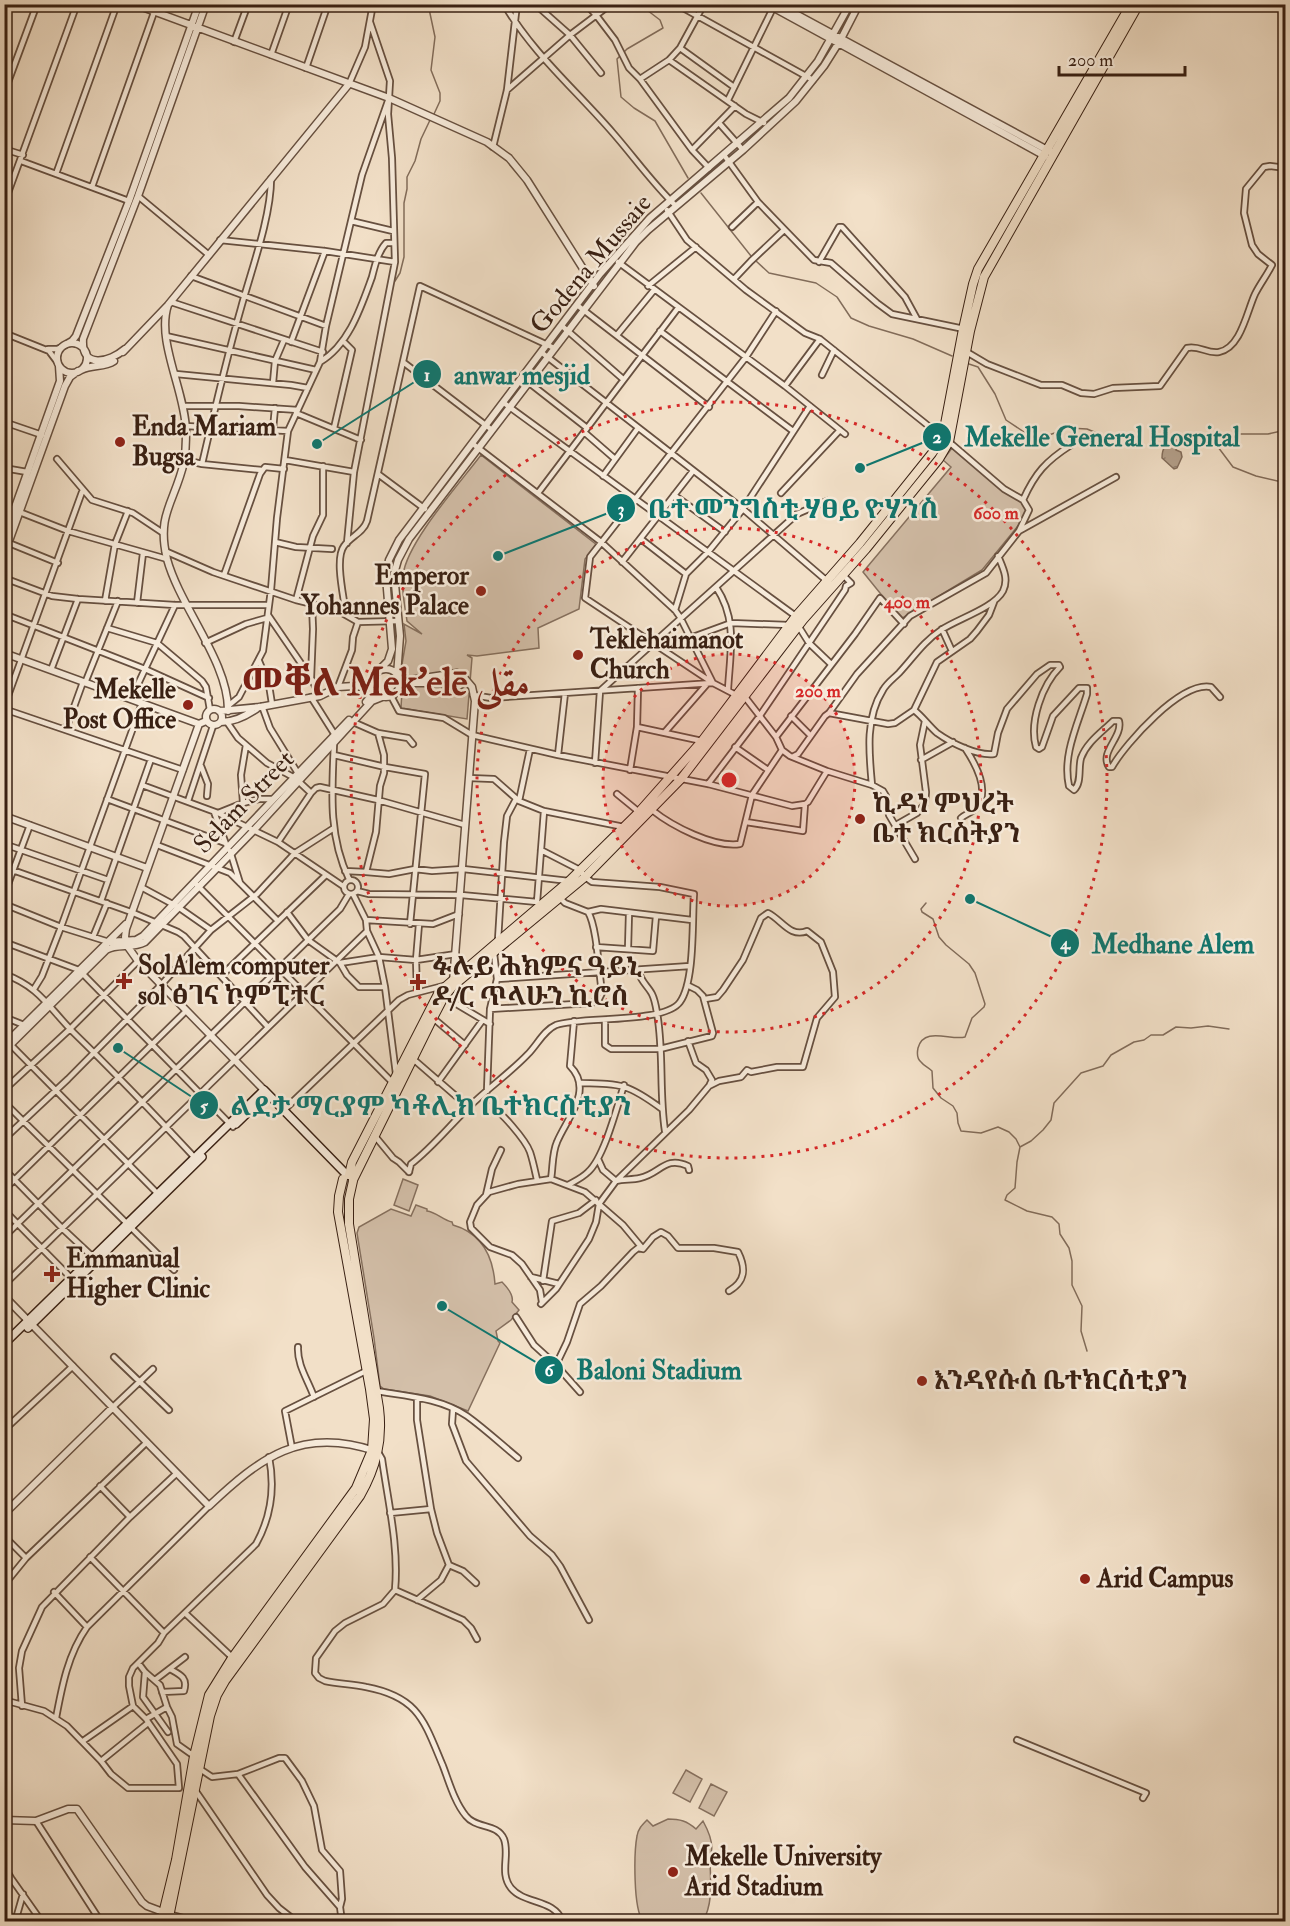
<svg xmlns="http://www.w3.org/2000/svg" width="1290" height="1926" viewBox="0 0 1290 1926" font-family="'IM FELL Double Pica',Amiri,'Noto Serif Ethiopic',serif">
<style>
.green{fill:#d3bfa9;stroke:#86705e;stroke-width:1.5}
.water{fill:url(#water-ripples);stroke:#826c5a;stroke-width:1.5}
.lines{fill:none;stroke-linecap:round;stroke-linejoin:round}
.stream{stroke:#826c5a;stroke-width:1.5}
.minor-casing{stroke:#675040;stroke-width:8}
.tertiary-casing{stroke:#675040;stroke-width:9}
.secondary-casing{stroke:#392013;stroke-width:10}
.primary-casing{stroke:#392013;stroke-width:10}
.minor{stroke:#f7ebdb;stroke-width:4.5}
.tertiary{stroke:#f7ebdb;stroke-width:6}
.secondary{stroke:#f7ebdb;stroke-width:7}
.primary{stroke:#f2e0c8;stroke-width:8}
.ring{fill:none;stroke:#d62828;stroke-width:3;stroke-dasharray:3 6}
.poi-dot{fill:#8f2418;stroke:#f7ebdb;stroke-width:2}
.labels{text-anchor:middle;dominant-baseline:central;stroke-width:5;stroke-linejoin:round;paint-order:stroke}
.street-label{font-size:26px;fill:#392013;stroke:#f7ebdb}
.poi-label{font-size:26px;font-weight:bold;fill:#392013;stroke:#f7ebdb;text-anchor:start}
.town-label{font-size:38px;font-weight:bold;fill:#7a1f14;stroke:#f7ebdb}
.centre{fill:#d62828;stroke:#f7ebdb;stroke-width:3}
.ring-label{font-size:18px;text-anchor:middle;font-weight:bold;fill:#d62828;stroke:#f7ebdb;stroke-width:5;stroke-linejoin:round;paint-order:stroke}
.leader{fill:none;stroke:#0f766e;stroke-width:2}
.callout-dot{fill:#0f766e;stroke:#f7ebdb;stroke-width:2}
.mark-label{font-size:18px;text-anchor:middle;font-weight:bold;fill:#fff}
.callout-label{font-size:27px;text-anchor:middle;font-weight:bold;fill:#0f766e;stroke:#f7ebdb;stroke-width:5;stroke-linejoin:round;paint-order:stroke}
</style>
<defs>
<pattern id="water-ripples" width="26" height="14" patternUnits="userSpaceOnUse" patternTransform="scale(1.5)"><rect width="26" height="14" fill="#b39f8a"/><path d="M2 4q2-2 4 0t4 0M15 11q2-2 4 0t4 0" fill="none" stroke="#938170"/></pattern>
</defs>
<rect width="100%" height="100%" fill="#f2e0c8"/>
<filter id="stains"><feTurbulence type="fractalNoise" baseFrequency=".00333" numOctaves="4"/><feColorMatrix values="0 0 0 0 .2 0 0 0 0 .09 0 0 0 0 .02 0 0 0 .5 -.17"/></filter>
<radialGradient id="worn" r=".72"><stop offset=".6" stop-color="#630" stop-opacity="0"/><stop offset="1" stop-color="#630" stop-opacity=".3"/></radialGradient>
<path class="green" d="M952,448L1027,507V515L982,570L901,619L863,572L951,467L943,460Z
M481,455L597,545L585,559L579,609L538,628L539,648L477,656L467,655L472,658L467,719L401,708L402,690L405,684L404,676L401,670L406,641L404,624L422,634L407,621C405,606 401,590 403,575C407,542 460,483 481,455Z
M403,1179L418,1185L409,1211L394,1205Z
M416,1205L427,1209V1211C436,1212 443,1220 452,1222L453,1225C481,1233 493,1256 495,1284L502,1282C507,1287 514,1295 512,1302L519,1310L511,1320L496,1331L498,1341L500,1343L468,1411L430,1396L384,1389L380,1386L374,1338L357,1233L359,1227L391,1209L411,1216Z
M686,1770L702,1779L690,1802L673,1793Z
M711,1784L727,1792L714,1816L699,1808Z
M668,1819C680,1819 687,1821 696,1829L703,1821C709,1832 715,1846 710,1856C710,1879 714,1902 703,1921H643C633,1909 634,1852 637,1836C638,1829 642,1825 647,1820L653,1826Z"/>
<path class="water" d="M1175,439L1177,440L1176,450L1181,452L1182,457L1177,468L1174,469L1162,458C1162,446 1167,444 1175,439Z"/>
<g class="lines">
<path class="stream" d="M428,4L435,37L431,70L440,93V101L434,114
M639,4L660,20L663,28L627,49L617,59L621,97L634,108L655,121L688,178
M701,193L751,256
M756,261L769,273L816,283L837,297L851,318L869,326L913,339L952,356
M395,281L400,273L404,257V203L407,189V177L415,161L421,139L431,118
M969,364L978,367L995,394L1006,420L1027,434L1046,436L1069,428L1087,429L1109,438
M1212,439L1233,467L1256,476L1286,483
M1177,443L1191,439L1221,438L1240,434H1268L1286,430
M926,903L921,909L922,912L933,919L939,937L946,945L969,964L975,973L985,1004L984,1007L972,1018L965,1037C951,1041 924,1026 918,1048C917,1053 917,1059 921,1062C924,1066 928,1067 932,1071L933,1088L941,1098L953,1106L957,1113L958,1123L961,1131L981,1133L998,1127L1009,1132L1016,1139L1020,1147L1017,1162L1015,1188L1007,1195L1005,1200L1027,1211L1052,1217L1059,1224L1060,1234L1069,1248L1072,1261V1285L1082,1306L1081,1331L1087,1351
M1020,1147L1031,1141L1043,1130L1051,1120L1054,1103L1081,1073L1103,1066L1111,1055L1134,1042L1144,1040L1151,1035H1163L1176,1027L1191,1028L1208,1026L1229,1029"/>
<g class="minor-casing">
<path id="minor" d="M504,4C533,54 576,90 613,133C634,157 653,184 676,206
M535,4L570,35L601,73
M586,4L596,15L615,40L629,68L640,79L692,150L709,168
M676,4L813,80
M234,42L248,4
M680,48L734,87
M271,55L289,4
M669,60L746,114L764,123
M306,68L328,4
M640,79L669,60L680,48L704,4
M349,84L365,47L373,4
M507,90L570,35L611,4
M4,93L37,4
M728,100L774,6
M719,123L743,150
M493,147L507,90L517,4
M4,149L23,155
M692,150L735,106
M724,155L758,202L814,260L831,263L877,303L892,314L964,329
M21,161L129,201
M56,174L117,4
M92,187L157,4
M138,196L209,255
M4,204L77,4
M667,210L687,240L746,290L805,333L820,339L941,436
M351,221L393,231
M732,227L758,202
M220,240L325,251L395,262
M618,262L785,386L845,434
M819,262L839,227H842L905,297L917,319
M191,276L326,326
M734,279L751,261L784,230
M648,286L696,247
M171,302L323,352
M577,305L709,407
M776,311L746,357L590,557L585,598L713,683L736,695L745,697L776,737L782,750L790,756L827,771L872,785L883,791L886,796L889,815L915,859
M562,326L623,379
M660,331L793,431
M4,333L49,351L58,363
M617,335L654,290
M166,336L316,370
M291,342L325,251
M48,349H57L62,347
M965,351L987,364L1041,385H1062L1081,393L1094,394L1113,388L1160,386L1187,348C1199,345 1207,354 1219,352C1241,348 1247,311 1255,294C1260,284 1267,275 1272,265L1258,254L1252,245L1244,213L1246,189L1264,167L1270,166L1286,168
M541,352L743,509L827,581
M320,362C349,345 361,307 372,277C375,265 378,252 386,243H393
M403,362L492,430
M176,374L291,385L308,388
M822,375L834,350
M523,378L587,428
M273,383L275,361L284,340
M785,386L820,339
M504,403L797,617
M183,406H239L298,410
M296,413L361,440
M4,422L42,435
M185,426L288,431
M334,428L352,350L343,341
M273,429L275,408
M584,432L615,459
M948,441L1004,489L1023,500L1029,510L1019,531
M57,459L92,500L133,513L163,533
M185,460L202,464L262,470
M285,460L354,472
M202,464C214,412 226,360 241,308C251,271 271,217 271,179
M4,468L27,472
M378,474L425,509
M603,476L638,428
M538,493L678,308
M781,493L840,430
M674,495L725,532
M1023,500C1035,473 1046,461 1071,445
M4,506L68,531L167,559
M641,539L686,574
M4,541L58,563
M275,542L296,547L332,549
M347,543L354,472L395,262L392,158L388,114L390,81L370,22
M165,551L213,572L296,600L337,610L358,622L398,621
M622,562L693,471
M224,575L260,474L265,467L284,469
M4,578L52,596L78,599L175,605H269
M716,587C738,620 730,652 728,690
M296,600L313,536L323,515V466
M105,601L115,544L128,511
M137,603L143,553
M345,608C343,593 335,558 344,546C351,536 363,533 367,521L420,286L554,348
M675,610L686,574L708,552L743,509L810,406
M4,614L145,669L209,698
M268,615L311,678L320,696
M799,627L809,643L831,664
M107,628L157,643L202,681L206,687L210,710
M942,629L952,651
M690,638L731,623L789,625
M205,643L246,624L267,618
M259,661L269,685L272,704
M51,670L78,599
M311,678L313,629L312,604
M85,683L118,601
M338,687L352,650L353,637L358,622
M473,695L491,698L713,683L680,617L675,610L601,542L473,444
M391,696L399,711L444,718L472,735L558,755L708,784L792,806L805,804L808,802L827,771
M311,697L335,735
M131,699L175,605
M228,706L239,697L263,651L271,590L277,518L288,431L320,362L326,326L362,175L389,98
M262,706L270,728L299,775
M4,707L82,492
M4,709L183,770
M914,710C922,716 929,726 937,733C951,743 977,756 994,754L998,733L1007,709L1037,674L1050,665H1059L1060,667C1042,685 1029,722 1036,747L1039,749L1042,747L1053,716L1079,688H1087V694C1078,724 1062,755 1069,786L1074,790C1082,783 1078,768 1081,758C1087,742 1102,732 1113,721H1119C1123,737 1099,752 1109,767H1112C1126,743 1181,681 1211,687L1220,697
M829,713L888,724L895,723L914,710L937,662L970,639L977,631L989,615L994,602
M791,716L810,735
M227,722L238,738L267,763L295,778L311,793
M353,722L378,733L408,738L413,744
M637,727L702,741
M66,729L83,682
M665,732L707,684
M776,737L855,634L880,598L904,624
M334,744C332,790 328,836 349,879
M735,747L768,770
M334,755L385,767L425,774L410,924
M558,755L565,693
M794,756L798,754L825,716L829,713L857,674L910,616L986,573L1019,531L1116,477
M921,760L953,742
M595,763L600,691L797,514L827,501
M201,766L208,784L207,796
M630,770L637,727L638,688
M469,778L494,779L519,801L544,811L624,827
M708,784L759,717L845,590L846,586L851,583L843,575
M142,785L218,813L278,842L343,886
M872,785C869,753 865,718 883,690C887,683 893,679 899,673C913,658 923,642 941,630C957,619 994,608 1003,591C1009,579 1003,568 998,556
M617,794L639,812
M107,799L225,843
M188,801L213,726
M519,801L530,749
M243,803L241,775L246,745
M652,810C672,826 714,848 740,844L752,795L782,750
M214,812L226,844
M218,813L243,803L259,799H273
M961,818C966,814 973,812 977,807C990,790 975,763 965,748
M746,822L803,831L805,804
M896,825L917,813L925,804L926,792L920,745L925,721
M278,842L311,793L316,788L320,787L378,800L465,825
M4,844L108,880
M157,845L230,873L278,921
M230,851L240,883
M4,867L131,912L178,932L184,936L268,1027
M345,871L366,872L376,832L380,786L384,773V755L378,733
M366,872L389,874L415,869L432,871L463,869L569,881
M344 887a7 7 0 1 1 14 0a7 7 0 1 1-14 0Z
M197,885L394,1084
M141,887L178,907L211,930
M357,891L369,894L461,895L537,902L540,906
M353,894L366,920L367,931L379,957L385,987L396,1074
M4,895L30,825
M560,898L565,903L588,912L601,909L692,920
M101,901L151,759
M537,902L544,811
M4,904L61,927L109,942
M287,912L308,940L340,963L379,957L416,960L456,954
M366,920L433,924L459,914
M93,937L107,903
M498,940L504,842L507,816L516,799
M4,942L79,970L233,1127
M596,947L653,951L656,916
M628,949L629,913
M340,963L347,975L359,987H385
M639,970C639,980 648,986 652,994C655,1000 656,1007 657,1013C664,1052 659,1092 665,1131
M4,974C40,987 49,1008 74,1033C116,1074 156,1116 196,1159
M221,976L326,875
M497,979L690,966
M34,989L42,976L61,927L142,703
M417,992L416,960L419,924
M443,996L490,1024
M490,1009L592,1003L599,999L602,993C599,974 597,926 588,912
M4,1017L24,1025
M433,1018L465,1045
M605,1020V1045L611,1049H660L712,1036L713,1033L703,996L697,990L687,985
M688,1041L696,1063L706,1070L712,1080L710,1084
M9,1043L159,1195
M412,1058L457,1097L470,1106
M438,1082L482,1021
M581,1083C623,1084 628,1084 662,1109
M4,1090L70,1029L138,961
M487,1091L490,1009L497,979L494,953
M4,1102L174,1270
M489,1106C500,1109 526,1141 530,1152C533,1161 535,1171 537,1180
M283,1111L399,1000L408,995L443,986
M374,1135L393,1158L399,1162L409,1172
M4,1139L68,1079L161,985L211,930L257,894L295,853L334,828
M598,1159L603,1170L616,1181C624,1179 632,1180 640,1178C660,1174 665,1155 688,1166L689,1170
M4,1169L63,1229L94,1258
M409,1172L411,1164C433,1147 450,1125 470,1106C488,1088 510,1073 528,1054C537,1045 544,1030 556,1025C582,1016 664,1024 680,1002C695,981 692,921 694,894L660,887L592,882L585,877L580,870L541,850
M551,1179C553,1167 552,1153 557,1142C567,1118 594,1090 570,1066L574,1021
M568,1185C575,1181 582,1178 588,1172C604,1158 617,1107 624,1085
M4,1190L186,1011
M486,1195L492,1169L501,1150
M4,1210L72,1279
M4,1237L340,909L349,894
M643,1249L653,1237L661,1232L668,1236L678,1248H714L738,1252C746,1268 746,1281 729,1291
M531,1277L559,1284
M543,1281L552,1221L579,1213L596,1200
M4,1285L367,931
M542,1302L540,1290L522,1264L512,1255L490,1247L471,1228L470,1222L477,1205L489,1192L518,1184L551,1179L585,1192L623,1225L643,1249L638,1248L633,1252L601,1286L580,1304L567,1342L556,1365
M541,1304L556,1289L589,1239L596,1222L599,1204L616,1181L689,1110L709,1086L719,1081L741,1077L747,1070L751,1072L777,1067H803L817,1018L835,997L833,972L821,942L807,931C790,938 782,920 768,913L761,918L743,960L723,990L717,997L705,999
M516,1317L534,1345L556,1365L580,1392
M298,1347C297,1365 308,1380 314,1397
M114,1357L169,1410
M376,1391C406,1396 441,1398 467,1416C485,1429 501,1444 518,1458
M417,1398V1420L431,1509L437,1533L449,1565L441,1580L417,1600
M113,1407L153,1369
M453,1409L452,1424L466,1461L530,1536L552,1555L560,1566L589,1620
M4,1430L73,1366
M292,1448L285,1411L366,1371
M378,1452L382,1459C388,1502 399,1546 395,1590L383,1604L345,1623L335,1631L316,1658L315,1673L319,1678L325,1681C338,1684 352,1684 366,1687C419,1697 424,1721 443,1766C449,1782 455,1803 466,1816C476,1829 497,1823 504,1839C510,1855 499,1873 511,1888C525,1905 554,1898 563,1922
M100,1486L130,1517
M390,1513L431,1509
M4,1536L26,1558
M90,1557L164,1633
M449,1565L463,1571L476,1583
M4,1585L26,1558L147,1442
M395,1590L463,1620L471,1628L477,1639
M54,1592L87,1627
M185,1613L234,1659
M139,1664L145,1672L160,1685L167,1707L172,1717L177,1744L194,1756
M145,1672L143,1697L168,1732
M155,1680L185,1657
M162,1692L184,1691C188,1678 181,1675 170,1669
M4,1700L44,1711L67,1726L101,1761L111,1774L128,1788H179
M22,1706L19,1668L22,1651L42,1607L130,1517L177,1473
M56,1718C62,1686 68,1654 87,1627L209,1506
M146,1719L167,1707
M1017,1740L1146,1793L1143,1798
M83,1741L133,1706
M4,1748L7,1738
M101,1761L148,1723
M200,1769L212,1777L238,1774L305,1867L340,1907L342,1922
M238,1774L279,1758H285L302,1781L314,1806L322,1850L340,1871L342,1899L340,1907
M179,1788L177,1764L146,1719L133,1706L129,1686V1677L133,1668L158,1643L164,1633L256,1544C271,1517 275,1487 269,1457
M195,1790L267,1895L279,1908L297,1922
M36,1821L101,1922
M4,1866L11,1878L42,1922
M169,1914L198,1922
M15,1922L23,1894"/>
</g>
<g class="tertiary-casing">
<path id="tertiary" d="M134,4L389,98L487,142L509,158L527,180L594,286
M767,4L1045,156
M777,4L1051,152
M168,305C156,341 185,391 186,430C186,441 186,452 184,462C175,502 156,514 167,559C180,607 229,663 228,711
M57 358a15 15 0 1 1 30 0a15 15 0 1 1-30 0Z
M65,345L72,341L76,336L129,201L199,4
M125,349C110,362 81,370 83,339L138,196L206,4
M123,352L168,305L349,84
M81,370C92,364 104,368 114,361
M4,538L60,381L59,366
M4,555L65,386L70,377L78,371
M4,653L199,724L206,721
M372 683a14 14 0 1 1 28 0a14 14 0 1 1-28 0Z
M376,673L388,661L392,649L386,577L389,560L399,540L600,274L650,218L789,98L818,61L850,4
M451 680a6 6 0 1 1 12 0a6 6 0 1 1-12 0Z
M397,675L400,636L394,574L398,560L409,539L636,242L648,230L743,150L796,101L824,66L841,39L859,4
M399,677L410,680L457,673
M406,683H441L455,685
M366,702L372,695L373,689
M206 717a8 8 0 1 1 16 0a8 8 0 1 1-16 0Z
M219,711L260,707L320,696L338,687L354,686L373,688
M221,722C234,722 248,715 259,707
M199,724L126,929L125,937L128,947L138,961L264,1090
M4,816L147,868
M109,942L136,940L143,936L349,720
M453,982L475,701L472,687L461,674
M4,1045L126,924
M4,1051L106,950C117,943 132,949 145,942L254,830L372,701L382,697
M4,1296L209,1506C260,1458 301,1426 375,1451
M4,1514L113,1407
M4,1820L36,1821L68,1809H77L142,1902L147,1906L163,1912"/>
</g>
<g class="secondary-casing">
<path id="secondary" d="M236,1124L267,1094
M28,1328L202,1157
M4,1344L264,1090L347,1175"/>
</g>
<g class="primary-casing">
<path id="primary" d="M349,1175L352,1162L439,992L569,881L639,812L702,741L796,616L860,543L933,452L942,437L945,424L963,329L973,284L978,269L1131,4
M353,1180L433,1018L444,997L453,986L585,877L681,779L803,620L866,549L939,459L949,442L970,331L984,277L1139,4
M161,1922L176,1860L194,1756L209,1695L232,1658L356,1488L372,1450L374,1419L370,1389L338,1212L339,1196L343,1179
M168,1922L210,1716L217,1695L225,1681L360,1496C376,1468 383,1441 379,1408L349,1224V1199L353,1181"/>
</g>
<use href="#minor" class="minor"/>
<use href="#tertiary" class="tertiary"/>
<use href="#secondary" class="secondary"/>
<use href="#primary" class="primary"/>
</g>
<circle cx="729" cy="780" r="126" fill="#d62828" fill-opacity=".12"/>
<g class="ring">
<circle cx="729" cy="780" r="126"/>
<circle cx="729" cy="780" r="252"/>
<circle cx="729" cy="780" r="378"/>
</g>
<g class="poi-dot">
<circle cx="120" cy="442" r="6"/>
<circle cx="481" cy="591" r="6"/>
<circle cx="578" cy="655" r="6"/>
<circle cx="188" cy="705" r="6"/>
<circle cx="860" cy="819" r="6"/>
<path d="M121 972h6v6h6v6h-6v6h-6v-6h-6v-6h6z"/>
<path d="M415 973h6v6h6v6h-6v6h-6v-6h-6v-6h6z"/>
<path d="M49 1265h6v6h6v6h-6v6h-6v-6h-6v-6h6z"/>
<circle cx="922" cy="1381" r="6"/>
<circle cx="1085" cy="1579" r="6"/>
<circle cx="673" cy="1872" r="6"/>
</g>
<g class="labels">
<g class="street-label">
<text transform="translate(591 264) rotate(-50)">Godena Mussaie</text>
<text transform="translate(244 802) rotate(-46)">Selam Street</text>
</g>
<g class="poi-label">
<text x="132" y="427">Enda Mariam<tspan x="132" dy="30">Bugsa</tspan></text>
<text x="469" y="576" text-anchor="end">Emperor<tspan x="469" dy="30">Yohannes Palace</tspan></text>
<text x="590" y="640">Teklehaimanot<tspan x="590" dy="30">Church</tspan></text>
<text x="176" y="690" text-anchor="end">Mekelle<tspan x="176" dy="30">Post Office</tspan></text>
<text x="872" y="804">ኪዳነ ምህረት<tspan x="872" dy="30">ቤተ ክርስትያን</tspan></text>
<text x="138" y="966">SolAlem computer<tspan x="138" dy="30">sol ፅገና ኮምፒተር</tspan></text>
<text x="432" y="967">ፉሉይ ሕክምና ዓይኒ<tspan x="432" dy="30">ዶ/ር ጥላሁን ኪሮስ</tspan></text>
<text x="66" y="1259">Emmanual<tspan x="66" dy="30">Higher Clinic</tspan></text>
<text x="934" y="1381">እንዳየሱስ ቤተክርስቲያን</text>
<text x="1097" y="1579">Arid Campus</text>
<text x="685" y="1857">Mekelle University<tspan x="685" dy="30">Arid Stadium</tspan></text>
</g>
<g class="town-label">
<text x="386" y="683">መቐለ Mek'elē مقلى</text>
</g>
</g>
<circle cx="729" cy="780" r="9" class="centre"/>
<g class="ring-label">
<text x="996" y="519">600 m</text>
<text x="907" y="608">400 m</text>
<text x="818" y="697">200 m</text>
</g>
<path class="leader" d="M317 444L427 374M860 468L937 437M498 556L621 508M970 899L1065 943M118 1048L204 1105M442 1306L549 1370"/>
<g class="callout-dot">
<circle cx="317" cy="444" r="6"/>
<circle cx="860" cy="468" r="6"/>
<circle cx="498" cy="556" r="6"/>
<circle cx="970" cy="899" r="6"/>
<circle cx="118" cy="1048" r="6"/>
<circle cx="442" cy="1306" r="6"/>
<circle cx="427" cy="374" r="15"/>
<circle cx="937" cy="437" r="15"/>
<circle cx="621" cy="508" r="15"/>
<circle cx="1065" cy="943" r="15"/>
<circle cx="204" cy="1105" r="15"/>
<circle cx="549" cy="1370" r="15"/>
</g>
<g class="mark-label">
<text x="427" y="381">1</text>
<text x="937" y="443">2</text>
<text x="621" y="515">3</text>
<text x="1065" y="949">4</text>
<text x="204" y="1112">5</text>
<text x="549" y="1376">6</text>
</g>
<g class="callout-label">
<text x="522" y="384">anwar mesjid</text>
<text x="1102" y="446">Mekelle General Hospital</text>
<text x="793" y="518">ቤተ መንግስቲ ሃፀይ ዮሃንስ</text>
<text x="1173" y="953">Medhane Alem</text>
<text x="431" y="1115">ልደታ ማርያም ካቶሊክ ቤተክርስቲያን</text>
<text x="659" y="1379">Baloni Stadium</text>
</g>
<rect width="1290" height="1926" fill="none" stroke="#f2e0c8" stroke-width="24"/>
<rect x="6" y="6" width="1278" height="1914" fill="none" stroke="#392013" stroke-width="3"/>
<rect x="12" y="12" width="1266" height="1902" fill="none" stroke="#392013" stroke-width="1.5"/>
<path d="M1059 66v9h126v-9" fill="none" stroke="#392013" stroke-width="3"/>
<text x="1068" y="66" font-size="18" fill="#392013" stroke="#f7ebdb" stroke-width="4.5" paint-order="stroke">200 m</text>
<rect width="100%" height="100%" filter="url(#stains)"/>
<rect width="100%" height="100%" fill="url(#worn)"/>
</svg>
